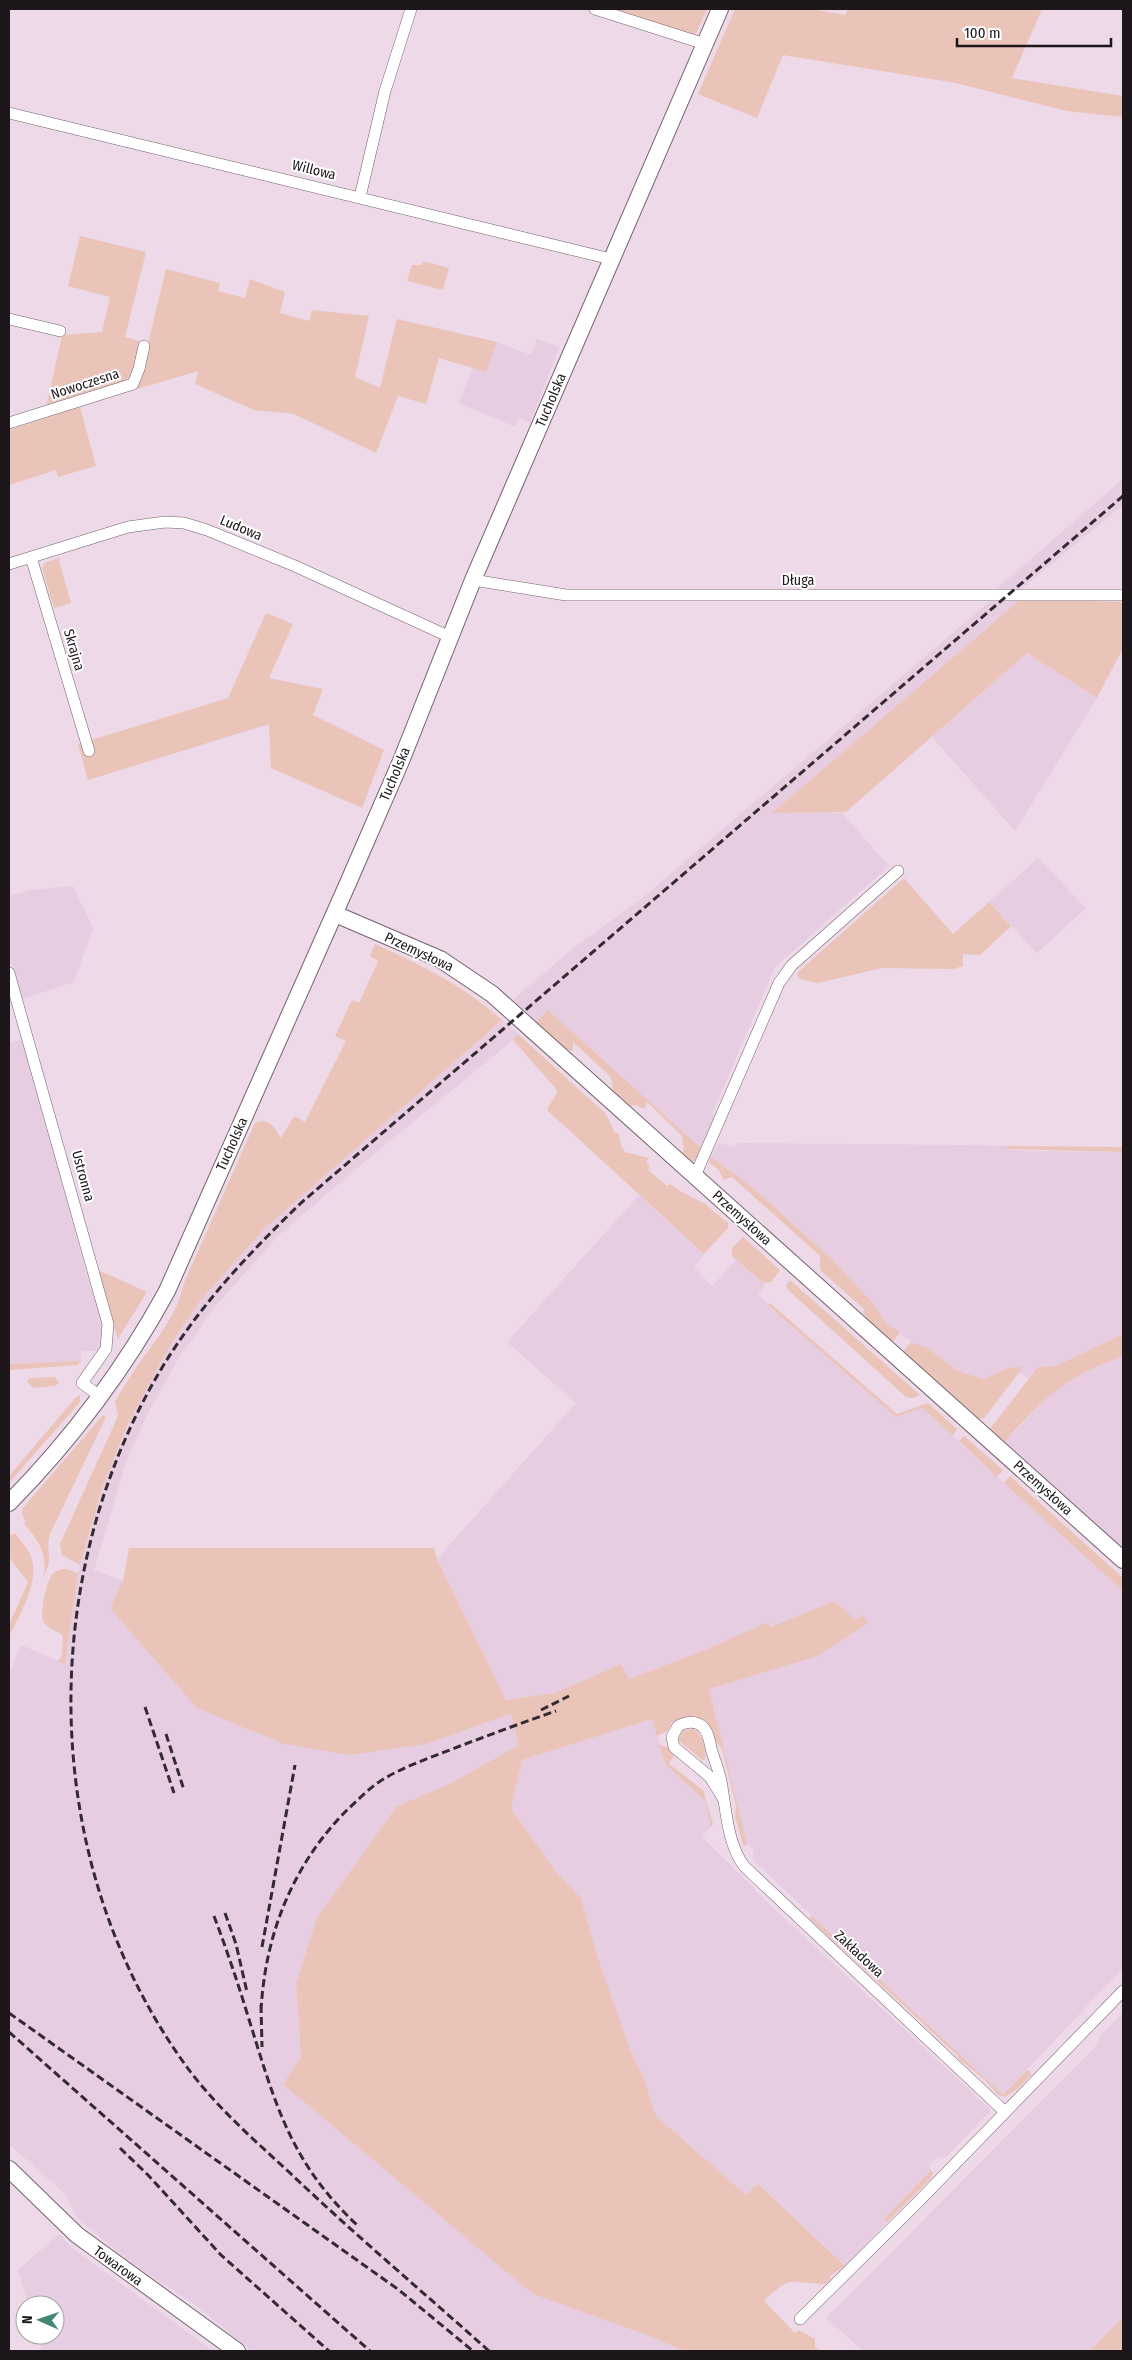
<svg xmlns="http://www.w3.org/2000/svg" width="1132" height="2360" viewBox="0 0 1132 2360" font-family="'Fira Sans Condensed',sans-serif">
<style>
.built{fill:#e7cde1}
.green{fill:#ebc4b9}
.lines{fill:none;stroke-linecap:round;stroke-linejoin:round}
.street-casing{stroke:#73626f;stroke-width:12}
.secondary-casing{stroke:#73626f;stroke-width:18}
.street{stroke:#fff;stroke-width:11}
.secondary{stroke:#fff;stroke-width:16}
.rail{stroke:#332b31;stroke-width:3;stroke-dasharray:8 4;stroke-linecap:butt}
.labels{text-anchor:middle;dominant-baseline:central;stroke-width:4;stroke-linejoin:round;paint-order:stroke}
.street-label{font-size:14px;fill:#1d171c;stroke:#fff}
</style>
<rect width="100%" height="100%" fill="#edd9e8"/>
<path class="built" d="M537,339L559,347L530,423L518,418L515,427L459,403L473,367L486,371L497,342L531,355Z
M1123,479V505L1019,591H994Z
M1021,599L773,812L842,813L889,866L775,967L712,1114L717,1117L703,1150L548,1010L534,1024L513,1000L572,949L641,899L989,602Z
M1027,653L1097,698L1015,831L932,737Z
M1038,858L1086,908L1037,953L989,902Z
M73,886L93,928L74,982L22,999L9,957V896L30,890Z
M502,1020L518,1034L513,1040L363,1163L277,1237L214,1308L177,1361L147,1415L126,1462L94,1570L123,1581L110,1608L449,1736L511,1714L519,1745L450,1784L397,1806L296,1984L301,2057L644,2334L685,2351H252L193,2303L134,2265L76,2217L66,2195L9,2144V1675L21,1645L64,1663L78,1573L102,1488L137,1405L169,1347L200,1301L264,1229Z
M24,1039L86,1272L103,1324L100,1351H81V1361L9,1364V1043Z
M719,1143L734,1147L740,1143L964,1145L1007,1146V1149L1027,1151L1123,1152V1334L1056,1366L1038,1367L1028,1378L1019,1372L1022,1368H1008L984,1379L956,1370L928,1348L911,1342L889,1326L870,1300L833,1260L753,1188L711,1157Z
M639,1195L704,1254L694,1267L712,1286L736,1260L765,1285L758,1295L896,1417L922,1408L1123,1591V1968L1003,2095L753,1860L754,1850L746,1843L709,1689L818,1656L863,1616L856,1620L834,1601L771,1627L768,1622L705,1650L629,1679L621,1664L555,1693L506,1700L437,1559L576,1403L507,1342Z
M1123,1356V1553L1003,1444L1050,1394L1090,1368Z
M652,1719L666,1765L706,1802L712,1825L702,1837L754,1888L755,1891L991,2110L945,2158L937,2157L929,2166L931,2170L885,2219L887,2222L845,2266L758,2184L747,2196L656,2116L643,2076L631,2052L598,1958L581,1898L557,1873L511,1809L522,1760Z
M1123,2012V2317L1090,2351H863L826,2318L1091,2051L1098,2043L1100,2036Z
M59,2234L72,2248L213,2351H42L37,2335H55V2305H28L18,2270Z"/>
<path class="green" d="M605,9H707L696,34L692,35Z
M735,9H811L845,15L848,9H1042L1012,78L1123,96V117L1067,111L956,83L783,55L757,118L698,94Z
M80,236L146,252L125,337L143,342C141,350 140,364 135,371C120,392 70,401 46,408L62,335L102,332L110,297L68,286Z
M423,261L449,268L443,290L407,281L412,265H422Z
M166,269L220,283L218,291L245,298L250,279L285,292L280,313L309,321L312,310L369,316L355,377L380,388L397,319L497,342L486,372L439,358L426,404L398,396L376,453L294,414L254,410L195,384L198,371L137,389Z
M80,407L96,466L58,477L56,470L9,485V430Z
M61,557L59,561L71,603L54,608L42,568L45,563Z
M1021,599L1123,602V648L1097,698L1027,653L846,812L772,813Z
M266,613L293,624L269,678L323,689L313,715L384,750L362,808L271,768L269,724L88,780L78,744L228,698Z
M904,878L953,934L989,902L1011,926L980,955L963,954V966L953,969L882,968L818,983L799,979L797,973Z
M375,944C423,966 463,985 502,1020L264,1229L200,1301L169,1347L128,1424L102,1488L80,1565L62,1555L60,1544L118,1416L115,1401C123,1389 130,1376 138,1365C157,1338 177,1316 184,1283L255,1123C269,1117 275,1128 281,1138L294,1116L305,1122L346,1041L335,1036L352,1000L359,1003L378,961L370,956Z
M548,1010L703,1150L698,1160L690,1162L683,1155L684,1149L682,1136L647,1102L644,1109L636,1105L628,1107L613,1093L611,1077L573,1042V1051L563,1049L534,1024Z
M518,1034L606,1114L615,1133L619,1134L621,1145L625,1152L649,1158L646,1162L650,1166L648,1170L667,1186L670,1184L680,1191L705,1204L728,1223V1228L704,1254L547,1110L558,1091L513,1040Z
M1007,1146L1123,1147V1152L1007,1149Z
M711,1157L753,1188L833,1260L870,1300L889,1326L900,1332L894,1341C880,1340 870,1322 863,1312L865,1310L820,1270V1256L732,1177L724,1180L718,1169L709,1162Z
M743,1237L780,1270L771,1282L763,1283L732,1256V1248Z
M96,1269L147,1292L118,1339Z
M790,1280L920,1395L913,1398L906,1397L788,1290L786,1285Z
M770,1303L897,1414L928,1403L957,1429L953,1436L922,1408L896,1417L768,1305Z
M1123,1334V1356C1065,1377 1043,1398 1003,1444L989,1430L1038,1367L1056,1366Z
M911,1342L928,1348L956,1370L983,1379L1008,1368L1023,1367L989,1412L984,1418L977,1419L901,1354Z
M81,1361L78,1365L9,1370V1364Z
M55,1377L59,1383L55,1386L33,1388L27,1382L30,1378Z
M80,1395V1402L9,1483V1476L76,1397Z
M103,1415L106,1417L50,1534C45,1553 54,1556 44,1576C47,1554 39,1540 24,1524L26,1522L22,1514L23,1508Z
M964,1436L1003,1470L997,1477L959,1441Z
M1010,1476L1123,1578V1591L1004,1483Z
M9,1533L12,1535L15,1533C19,1539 25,1545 29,1552C42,1577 22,1610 11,1633L9,1634V1625L28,1582L9,1557Z
M129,1548H434L437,1559L506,1700L555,1693L621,1664L629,1679L705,1650L768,1622L771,1627L834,1601L856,1620L863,1615L868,1623L818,1656L709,1689L747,1844L744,1847L735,1817L736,1806L722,1749L713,1738L704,1721L692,1717L679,1719L672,1723L667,1731L657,1736L652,1719L522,1760L511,1809L557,1873L581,1898L598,1958L631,2052L643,2076L656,2116L746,2195L758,2184L845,2266L831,2275L830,2280L825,2284C791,2284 792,2273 764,2301L795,2333L799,2330L815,2339V2347L820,2351H685L644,2334L533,2294L283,2084L301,2057L296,1984L317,1918L397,1806L450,1784L519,1745L511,1714L426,1744L348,1755L284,1744L197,1708L110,1608L123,1581Z
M66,1569L78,1573L65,1664L58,1661L62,1656L63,1636C58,1631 46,1628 43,1621C40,1612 46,1583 52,1575C56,1570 61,1569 66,1569Z
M693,1729C702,1732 707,1751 705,1760H702L678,1740L682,1731Z
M659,1745L667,1747L674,1756L669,1764L703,1790L713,1824L711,1828L706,1802L666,1765Z
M811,1915L1003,2095L1027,2070L1030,2071L1031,2075L1017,2089L1005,2097L998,2095L984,2079L959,2059L958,2056L810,1919Z
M931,2170L933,2173L931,2178L887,2222L884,2219Z
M1123,2317V2351H1090Z"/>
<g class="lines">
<g class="street-casing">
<path id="street" d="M595,9L705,44
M9,113L611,259
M360,197L385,91L411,9
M9,319L60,331
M9,423L133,384L139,369L144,346
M31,557L89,751
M9,564L128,527L165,522L184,523L207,530L295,566L450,637
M473,580L566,595H1123
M9,973L108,1324L106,1349L82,1383L101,1397
M695,1176L779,983L792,965L898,871
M723,1798L710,1777L674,1747L672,1737L678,1726C685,1722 695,1720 703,1727C709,1733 710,1744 712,1752C715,1761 719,1771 721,1781C726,1808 727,1843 744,1866L1005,2112
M800,2319L918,2202L1123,1991"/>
</g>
<g class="secondary-casing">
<path id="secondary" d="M335,914L440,959L492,994L1123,1560
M9,1503C72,1439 124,1370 167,1291L348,883L401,761L473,580L720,9
M9,2169L77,2235L237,2351"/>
</g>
<use href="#street" class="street"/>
<use href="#secondary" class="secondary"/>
<path class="rail" d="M145,1707L174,1793
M541,1710L569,1696
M166,1734L184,1790
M225,1913L236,1944L247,1992
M214,1916C226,1948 237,1980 247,2013C274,2099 288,2160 357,2225
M262,1947L295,1765
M261,2005L262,2047
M261,2011C265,1935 292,1866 346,1811C359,1799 372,1785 387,1777C410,1764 435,1756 460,1746C492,1734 524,1722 556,1711
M9,2013L399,2290L473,2351
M9,2032L370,2351
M120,2148L148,2175L221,2255L329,2351
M489,2351C423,2292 354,2234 289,2172C252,2138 214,2105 184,2063C39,1861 35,1578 163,1366C201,1304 249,1253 301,1203L1123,496"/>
</g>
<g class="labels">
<g class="street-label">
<text transform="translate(314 170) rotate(14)">Willowa</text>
<text transform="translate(85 384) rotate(-18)">Nowoczesna</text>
<text transform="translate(551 400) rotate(-67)">Tucholska</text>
<text transform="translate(241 528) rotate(23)">Ludowa</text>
<text x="798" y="580">Długa</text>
<text transform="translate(74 650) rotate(74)">Skrajna</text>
<text transform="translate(395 774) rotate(-67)">Tucholska</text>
<text transform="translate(419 952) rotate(25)">Przemysłowa</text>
<text transform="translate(232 1144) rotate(-66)">Tucholska</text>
<text transform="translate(83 1176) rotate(75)">Ustronna</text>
<text transform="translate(742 1218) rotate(42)">Przemysłowa</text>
<text transform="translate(1043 1488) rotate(42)">Przemysłowa</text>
<text transform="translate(859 1954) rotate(43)">Zakładowa</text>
<text transform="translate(118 2266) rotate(36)">Towarowa</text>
</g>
</g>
<rect width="1132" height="2360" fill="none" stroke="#1d171c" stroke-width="20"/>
<g transform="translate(40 2320) rotate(272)"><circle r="24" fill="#ffffff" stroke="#a5a2a4"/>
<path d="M0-4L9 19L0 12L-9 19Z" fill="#438677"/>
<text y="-8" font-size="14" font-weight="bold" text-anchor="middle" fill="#1d171c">N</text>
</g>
<path d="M957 38v8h154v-8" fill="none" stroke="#1d171c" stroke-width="2.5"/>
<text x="964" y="38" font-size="15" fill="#1d171c" stroke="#ffffff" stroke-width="4" paint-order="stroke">100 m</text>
</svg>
